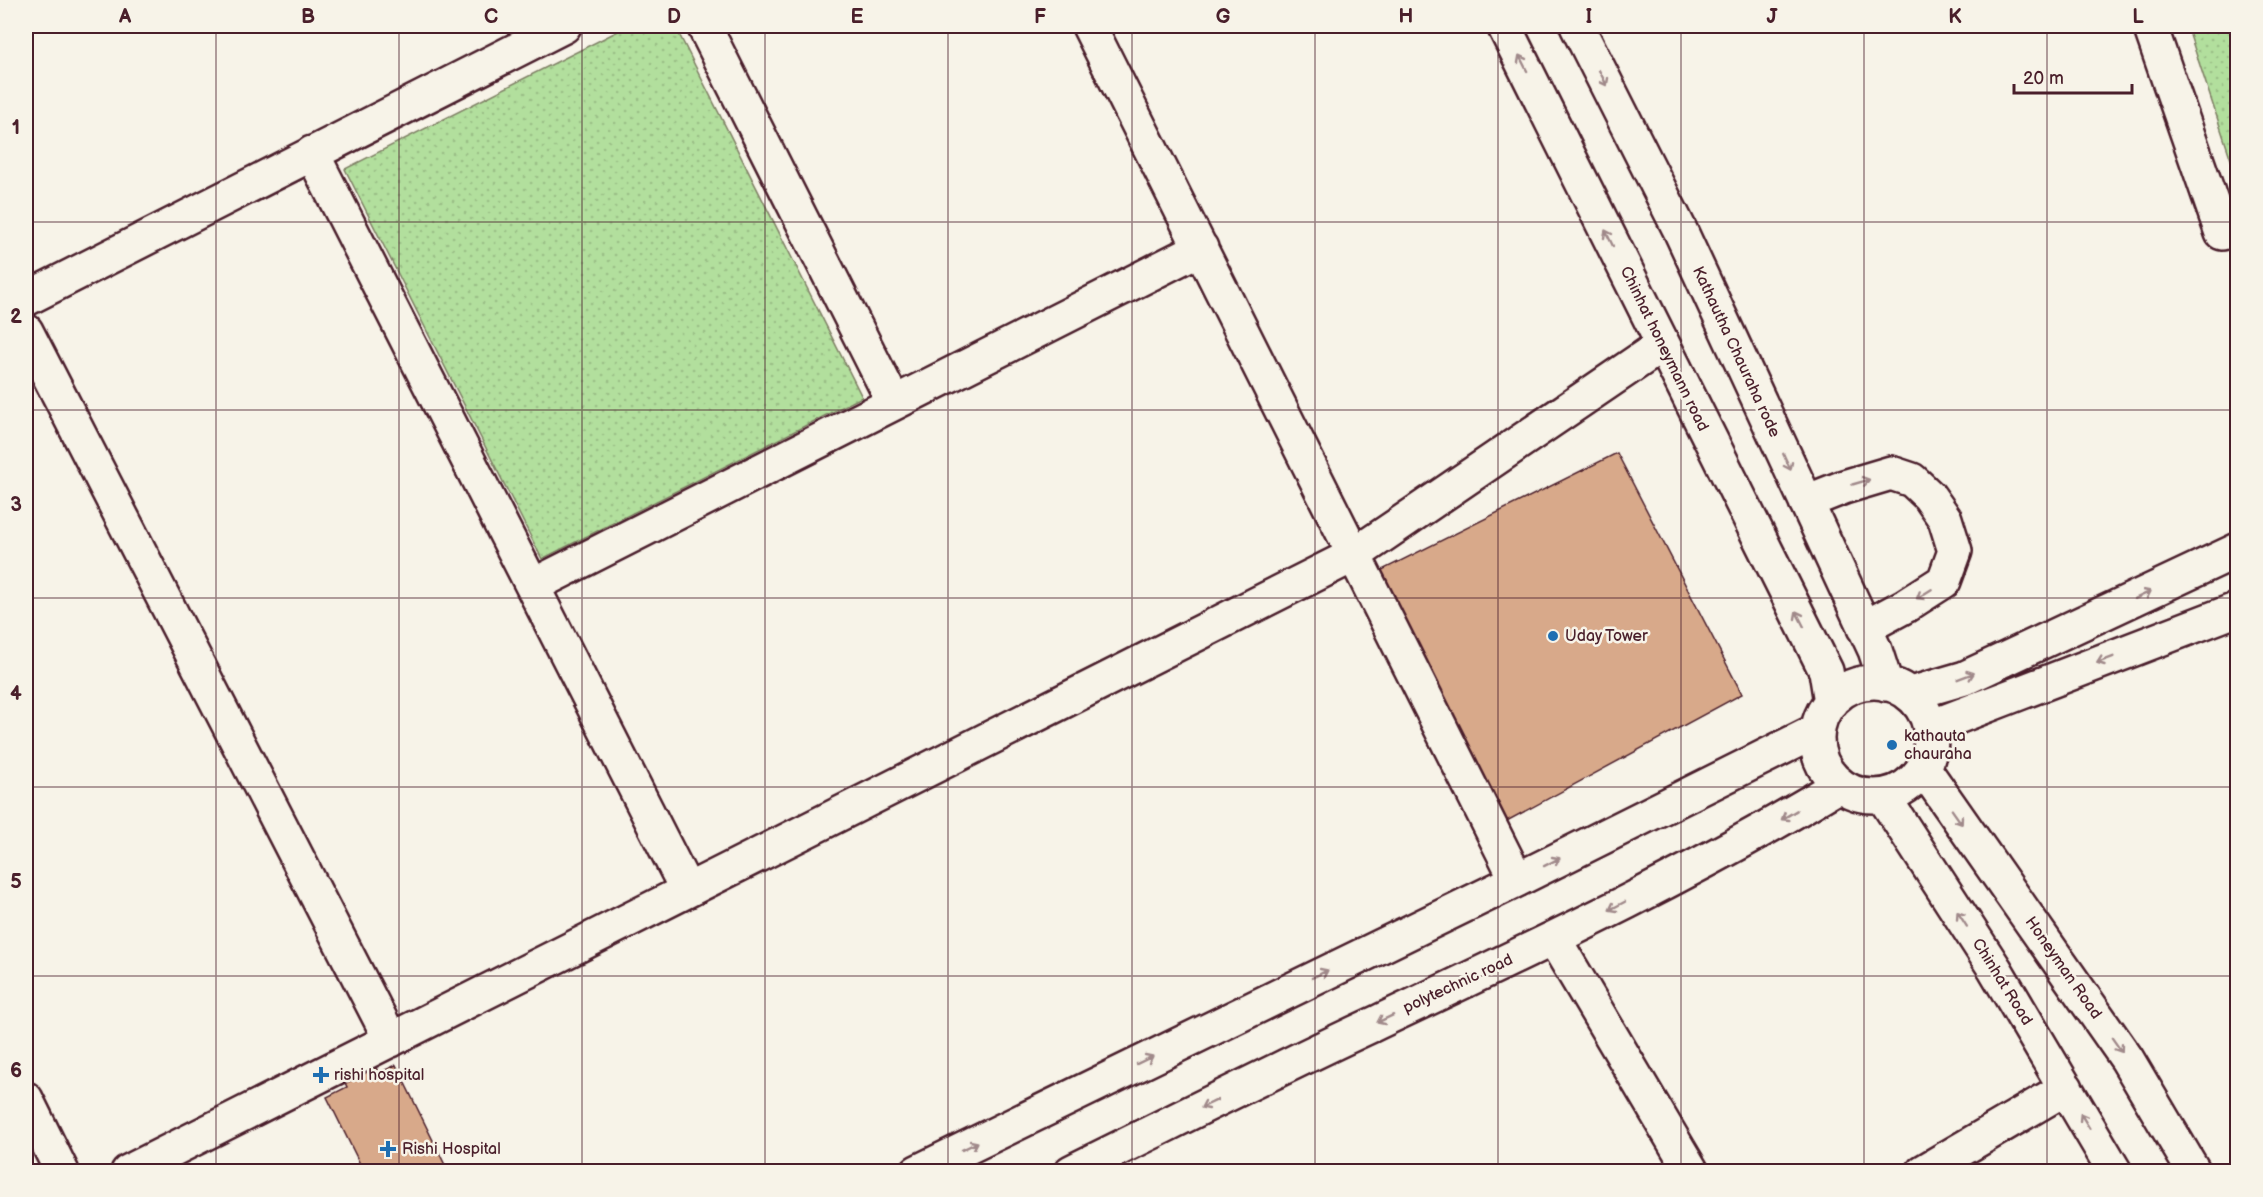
<svg xmlns="http://www.w3.org/2000/svg" width="2263" height="1197" viewBox="0 0 2263 1197" font-family="'Balsamiq Sans',sans-serif">
<style>
.park{fill:url(#park-dots);stroke:#7e7f64;stroke-width:1.5}
.building{fill:#d8a98a;stroke:#4a1f2b;stroke-width:1.5}
.lines{fill:none;stroke-linecap:round;stroke-linejoin:round}
.minor-casing{stroke:#4a1f2b;stroke-width:38}
.minor{stroke:#f7f3e8;stroke-width:33}
.oneway{stroke:#a0898a}
.grid{fill:none;stroke:#4a1f2b;stroke-width:1.5;stroke-opacity:0.55}
.poi-dot{fill:#1f6fb2;stroke:#f7f3e8;stroke-width:2}
.labels{text-anchor:middle;dominant-baseline:central;stroke-width:5;stroke-linejoin:round;paint-order:stroke}
.street-label{font-size:16px;fill:#4a1f2b;stroke:#f7f3e8}
.poi-label{font-size:16px;fill:#4a1f2b;stroke:#f7f3e8;text-anchor:start}
.neatline{fill:none;stroke:#4a1f2b;stroke-width:2}
.grid-label{font-size:20px;text-anchor:middle;font-weight:bold;fill:#4a1f2b}
</style>
<defs>
<pattern id="park-dots" width="8" height="8" patternUnits="userSpaceOnUse" patternTransform="scale(1.5)"><rect width="8" height="8" fill="#b2df9d"/><path d="M2 2h.1M6 6h.1" fill="none" stroke="#9bbf87" stroke-width="1.8" stroke-linecap="round"/></pattern>
</defs>
<rect width="100%" height="100%" fill="#f7f3e8"/>
<filter id="ink" filterUnits="userSpaceOnUse"><feTurbulence type="fractalNoise" baseFrequency=".0167" numOctaves="2"/><feDisplacementMap in="SourceGraphic" scale="12" xChannelSelector="R" yChannelSelector="G"/><feConvolveMatrix kernelMatrix="1 2 1 2 8 2 1 2 1" color-interpolation-filters="sRGB"/></filter>
<g filter="url(#ink)">
<path class="park" d="M628,26H675L862,397L542,559L345,169Z
M2187,26H2237V178Z"/>
<path class="building" d="M1617,453L1742,694L1492,829L1366,578Z
M373,1063L379,1073L396,1065L446,1167L436,1172H364L327,1097L347,1087L343,1078Z"/>
<g class="lines">
<g class="minor-casing">
<path id="minor" d="M704,26L894,403
M1089,26L1517,880
M1504,26L1826,671L1831,702
M1577,26L1680,230L1875,650L1886,684
M2150,26L2222,233L2238,226
M312,153L687,890
M26,299L564,26
M26,331L391,1040
M1806,502L1844,487L1891,473L1912,480L1929,496L1945,519L1955,551L1944,581L1905,606L1864,628
M534,585L1201,248
M1817 739a57 57 0 1 1 114 0a57 57 0 1 1-114 0Z
M1910,694L1965,678L2238,550
M1931,727L2238,609
M1924,769L2127,1059L2194,1172
M1883,796L1995,969L2115,1172
M1554,939L1692,1172
M26,1099L62,1172
M128,1172L1354,555L1662,345
M917,1172L1517,880L1818,730
M1071,1172C1171,1123 1271,1072 1372,1025C1530,950 1690,876 1839,785
M1923,1172L2066,1088"/>
</g>
<use href="#minor" class="minor"/>
</g>
<defs><path id="oneway-shaft" d="M-6 0H5M1.5-3L5.5 0L1.5 3" fill="none" stroke-width="1.6" stroke-linecap="round" stroke-linejoin="round" transform="scale(1.5)"/></defs>
<g class="oneway">
<use href="#oneway-shaft" transform="translate(1523 63) rotate(-117)"/>
<use href="#oneway-shaft" transform="translate(1603 78) rotate(63)"/>
<use href="#oneway-shaft" transform="translate(1609 238) rotate(-116)"/>
<use href="#oneway-shaft" transform="translate(1787 462) rotate(65)"/>
<use href="#oneway-shaft" transform="translate(1861 482) rotate(-16)"/>
<use href="#oneway-shaft" transform="translate(1924 594) rotate(148)"/>
<use href="#oneway-shaft" transform="translate(2143 595) rotate(-25)"/>
<use href="#oneway-shaft" transform="translate(1800 619) rotate(-117)"/>
<use href="#oneway-shaft" transform="translate(2105 660) rotate(159)"/>
<use href="#oneway-shaft" transform="translate(1966 676) rotate(-21)"/>
<use href="#oneway-shaft" transform="translate(1789 815) rotate(149)"/>
<use href="#oneway-shaft" transform="translate(1957 817) rotate(55)"/>
<use href="#oneway-shaft" transform="translate(1552 862) rotate(-27)"/>
<use href="#oneway-shaft" transform="translate(1617 906) rotate(152)"/>
<use href="#oneway-shaft" transform="translate(1962 919) rotate(-123)"/>
<use href="#oneway-shaft" transform="translate(1320 974) rotate(-26)"/>
<use href="#oneway-shaft" transform="translate(1385 1019) rotate(155)"/>
<use href="#oneway-shaft" transform="translate(2117 1045) rotate(55)"/>
<use href="#oneway-shaft" transform="translate(1145 1060) rotate(-26)"/>
<use href="#oneway-shaft" transform="translate(1209 1104) rotate(154)"/>
<use href="#oneway-shaft" transform="translate(2085 1121) rotate(-121)"/>
<use href="#oneway-shaft" transform="translate(970 1146) rotate(-26)"/>
</g>
</g>
<path class="grid" d="M216,26V1172M399,26V1172M582,26V1172M765,26V1172M948,26V1172M1132,26V1172M1315,26V1172M1498,26V1172M1681,26V1172M1864,26V1172M2047,26V1172M26,222H2238M26,410H2238M26,598H2238M26,787H2238M26,976H2238"/>
<g class="poi-dot">
<circle cx="1553" cy="636" r="6"/>
<circle cx="1892" cy="745" r="6"/>
<path d="M318 1066h6v6h6v6h-6v6h-6v-6h-6v-6h6z"/>
<path d="M385 1140h6v6h6v6h-6v6h-6v-6h-6v-6h6z"/>
</g>
<g class="labels">
<g class="street-label">
<text transform="translate(1664 349) rotate(64)">Chinhat honeymann road</text>
<text transform="translate(1736 352) rotate(65)">Kathautha Chauraha rode</text>
<text transform="translate(2063 968) rotate(55)">Honeyman Road</text>
<text transform="translate(2002 982) rotate(58)">Chinhat Road</text>
<text transform="translate(1458 984) rotate(-25)">polytechnic road</text>
</g>
<g class="poi-label">
<text x="1565" y="636">Uday Tower</text>
<text x="1904" y="736">kathauta<tspan x="1904" dy="18">chauraha</tspan></text>
<text x="334" y="1075">rishi hospital</text>
<text x="402" y="1149">Rishi Hospital</text>
</g>
</g>
<rect width="2263" height="1197" fill="none" stroke="#f7f3e8" stroke-width="66"/>
<path d="M2014 84v9h118v-9" fill="none" stroke="#4a1f2b" stroke-width="3"/>
<text x="2023" y="84" font-size="18" fill="#4a1f2b" stroke="#f7f3e8" stroke-width="4.5" paint-order="stroke">20 m</text>
<rect x="33" y="33" width="2197" height="1131" class="neatline"/>
<g class="grid-label">
<text x="125" y="23">A</text>
<text x="308" y="23">B</text>
<text x="491" y="23">C</text>
<text x="674" y="23">D</text>
<text x="857" y="23">E</text>
<text x="1040" y="23">F</text>
<text x="1223" y="23">G</text>
<text x="1406" y="23">H</text>
<text x="1589" y="23">I</text>
<text x="1772" y="23">J</text>
<text x="1955" y="23">K</text>
<text x="2138" y="23">L</text>
<text x="16" y="134">1</text>
<text x="16" y="323">2</text>
<text x="16" y="511">3</text>
<text x="16" y="700">4</text>
<text x="16" y="888">5</text>
<text x="16" y="1077">6</text>
</g>
</svg>
